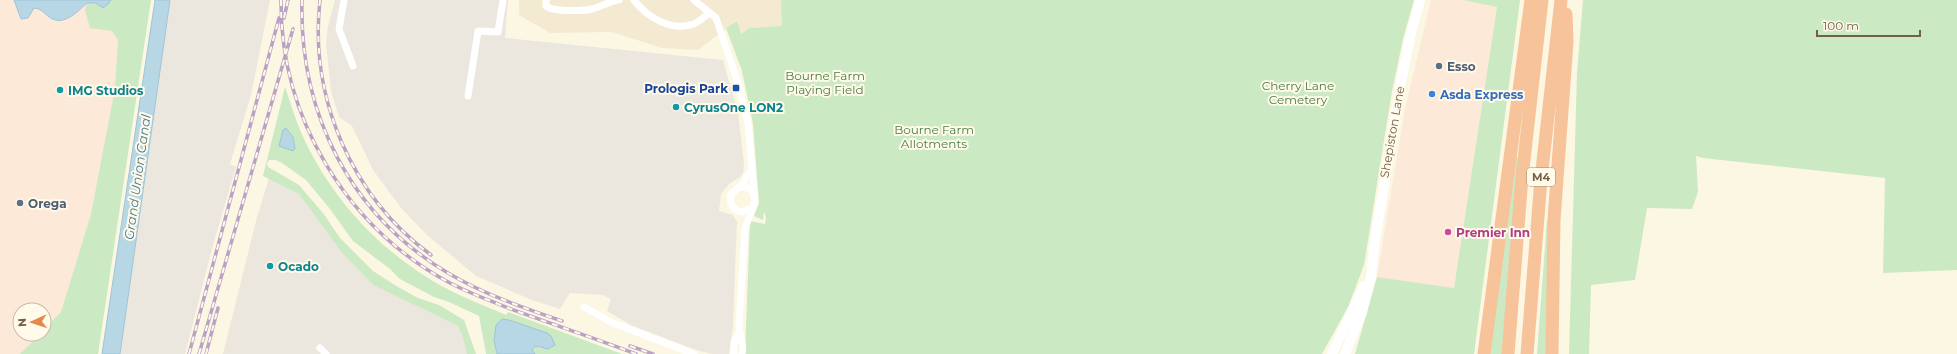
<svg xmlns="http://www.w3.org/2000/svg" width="1957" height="354" viewBox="0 0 1957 354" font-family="Montserrat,sans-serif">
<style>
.residential{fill:#f4ead2}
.commercial{fill:#fce9d7}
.industrial{fill:#ebe7de}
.green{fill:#cbe9c2}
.water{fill:#b8d7e5;stroke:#9ec4d7}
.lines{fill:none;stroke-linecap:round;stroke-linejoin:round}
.street{stroke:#fff;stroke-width:7}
.secondary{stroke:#fff;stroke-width:10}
.highway{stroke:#f6c39a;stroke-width:13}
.rail-casing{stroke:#bba2c5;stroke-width:3.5}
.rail{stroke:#fffae9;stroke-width:2;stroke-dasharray:6;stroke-linecap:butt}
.service-dot{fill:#5c6f8a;stroke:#fffae9;stroke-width:1.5}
.transit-dot{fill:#1a4fb4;stroke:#fffae9;stroke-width:1.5}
.culture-dot{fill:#0f9aa8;stroke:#fffae9;stroke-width:1.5}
.shop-dot{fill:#3f7fe0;stroke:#fffae9;stroke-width:1.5}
.hotel-dot{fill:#d1479c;stroke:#fffae9;stroke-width:1.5}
.labels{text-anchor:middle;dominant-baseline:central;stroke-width:4;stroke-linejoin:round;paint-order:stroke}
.shield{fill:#fffae9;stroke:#9e8e79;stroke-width:1}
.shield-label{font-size:11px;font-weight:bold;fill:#746049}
.service-label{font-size:12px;font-weight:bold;fill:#4e5e75;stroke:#fffae9;text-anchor:start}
.park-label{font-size:12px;fill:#4b7f44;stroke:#fffae9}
.transit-label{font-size:12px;font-weight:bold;fill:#164399;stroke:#fffae9;text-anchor:end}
.culture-label{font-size:12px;font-weight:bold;fill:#0d838f;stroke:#fffae9;text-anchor:start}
.shop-label{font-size:12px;font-weight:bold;fill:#366cbe;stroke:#fffae9;text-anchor:start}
.street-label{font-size:12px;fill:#746049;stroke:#fffae9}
.hotel-label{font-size:12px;font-weight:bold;fill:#b23c85;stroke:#fffae9;text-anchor:start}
.water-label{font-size:13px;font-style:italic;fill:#46768e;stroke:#fffae9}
</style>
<rect width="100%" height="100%" fill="#fcf7e3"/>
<path class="residential" d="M519,0H781L783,26L749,28L740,34L737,21L734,22L698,50L662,48L612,32L550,33L519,15Z"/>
<path class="commercial" d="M0,0H138L115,89L91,214L61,312L44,331V310H20V334H41L23,354H0Z
M1431,0H1463L1497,6L1454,288L1377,277L1405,109Z"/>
<path class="industrial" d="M170,0H270L251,95L230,164L236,167L213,245L185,354H120Z
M335,0H508L505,38L723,60L738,113L744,163L743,173L740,177L729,184L721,194L719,211L733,215L737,222L733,326L729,354H712L696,350L631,325L607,311L611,299L603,295L570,293L560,309L532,300L476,276L427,235L401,208L373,170L352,126L339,117L331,91L326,44L328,26Z
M269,178L299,194L342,253L373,285L457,322L472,354H223L257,217Z"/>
<path class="green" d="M111,0H151L98,354H20L40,334H44V329L61,312L91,214L115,88L118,40L112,31L90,28L85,10L87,3L108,4Z
M781,0H1414L1403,39L1392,91L1364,265L1348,307L1322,354H745L750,221L765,224L766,218L764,211L763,220L754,216L759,203L753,124L742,71L726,28L737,21L741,34L749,28L782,26Z
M1463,0H1520L1474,354H1355L1377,277L1454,288L1497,7Z
M1583,0H1957V270L1883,273L1885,178L1703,158L1696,156L1698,192L1692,209L1647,208L1635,280L1591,285L1589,354H1569L1577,73Z
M285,87C291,104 296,122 304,139C330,194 371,241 422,274C448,292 478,303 506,315L508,312L622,354H535L532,350L535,346L542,349L551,336L509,320L502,319L496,325L494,340L497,354H486L479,316L449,302L434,297L400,279L390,269L353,241L330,209L306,180L282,163L276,160H269L267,163L268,167L299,185L323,213L340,238L373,271L398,287L418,298L439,305L464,320L476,354H467L462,334L457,325L373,285L342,253L299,194L263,176Z
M1516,157H1518L1502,354H1490Z
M1547,220L1553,221L1547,354H1537Z"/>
<path class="water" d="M14,0H111L108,4L103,8L96,3H87C76,13 62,28 48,16C42,11 41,9 34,8L28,18L21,19Z
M155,0H170L120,354H102Z
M286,128L293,137L295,148L293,151L279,146L283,130Z
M502,319L509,320L547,333L551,336L555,345L548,349L535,346L532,350L535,354H497L494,340L496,325Z"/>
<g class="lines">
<path class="street" d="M344,0L339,29L353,66
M546,0V6C552,12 583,11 592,9C601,7 609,1 619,0
M634,0C647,17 671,32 694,24C699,22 704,17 709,13
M694,0L716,18L739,86L748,124L755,202L752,208L742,212C732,210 729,203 731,194L739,187L749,188L754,194
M468,96L478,31L498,32L503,0
M741,186L752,168
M584,307L613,323L694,354
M320,348L326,354
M734,354V342L739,333
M742,354C745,343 739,335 739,325L745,229L752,209"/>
<path class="secondary" d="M1332,354L1364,286
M1345,354L1362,312L1371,277L1374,247L1401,82L1411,33L1420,0"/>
<path class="highway" d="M1484,354L1531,0
M1508,354L1522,177L1542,0
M1527,354L1541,179L1561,0
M1552,354L1554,220L1567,42L1566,14"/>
<g class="rail-casing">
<path id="rail" d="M281,0C280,118 347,228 450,283C469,293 489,300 508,308C551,324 594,338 636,354
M302,0C299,113 350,215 448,273C483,294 524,308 562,321
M320,0C309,98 352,197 431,255
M284,18L288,0
M630,346L653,354
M189,354L279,18
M199,354L293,29
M206,354L218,308"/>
</g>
<use href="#rail" class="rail"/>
</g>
<g class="service-dot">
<circle cx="1439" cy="66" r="4"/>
<circle cx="20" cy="203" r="4"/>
</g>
<rect class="transit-dot" x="732" y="84" width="8" height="8" rx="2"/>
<g class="culture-dot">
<circle cx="60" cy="90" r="4"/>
<circle cx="676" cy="107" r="4"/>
<circle cx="270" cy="266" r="4"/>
</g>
<circle class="shop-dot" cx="1432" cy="94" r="4"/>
<circle class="hotel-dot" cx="1448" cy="232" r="4"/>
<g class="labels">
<rect class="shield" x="1527" y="168" width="28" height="18" rx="3"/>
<g class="shield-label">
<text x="1541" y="177">M4</text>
</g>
<g class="service-label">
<text x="1447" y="66">Esso</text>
<text x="28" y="203">Orega</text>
</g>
<g class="park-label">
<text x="825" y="75">Bourne Farm<tspan x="825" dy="14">Playing Field</tspan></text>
<text x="1298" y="85">Cherry Lane<tspan x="1298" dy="14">Cemetery</tspan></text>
<text x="934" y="129">Bourne Farm<tspan x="934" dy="14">Allotments</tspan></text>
</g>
<g class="transit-label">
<text x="728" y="88">Prologis Park</text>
</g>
<g class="culture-label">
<text x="68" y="90">IMG Studios</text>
<text x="684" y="107">CyrusOne LON2</text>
<text x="278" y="266">Ocado</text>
</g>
<g class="shop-label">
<text x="1440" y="94">Asda Express</text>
</g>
<g class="street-label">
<text transform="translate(1392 132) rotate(-80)">Shepiston Lane</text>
</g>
<g class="hotel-label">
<text x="1456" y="232">Premier Inn</text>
</g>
<g class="water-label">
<text transform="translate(137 177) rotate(-82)">Grand Union Canal</text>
</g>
</g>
<g transform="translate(32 322) rotate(267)"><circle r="19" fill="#fffae9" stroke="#c7bca9"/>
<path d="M0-3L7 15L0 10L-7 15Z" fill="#e58849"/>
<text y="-6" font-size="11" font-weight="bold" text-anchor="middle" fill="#746049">N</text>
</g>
<path d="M1817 30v6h103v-6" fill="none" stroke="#746049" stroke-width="2"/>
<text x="1823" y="30" font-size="12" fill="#746049" stroke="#fffae9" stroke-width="3" paint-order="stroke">100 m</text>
</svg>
